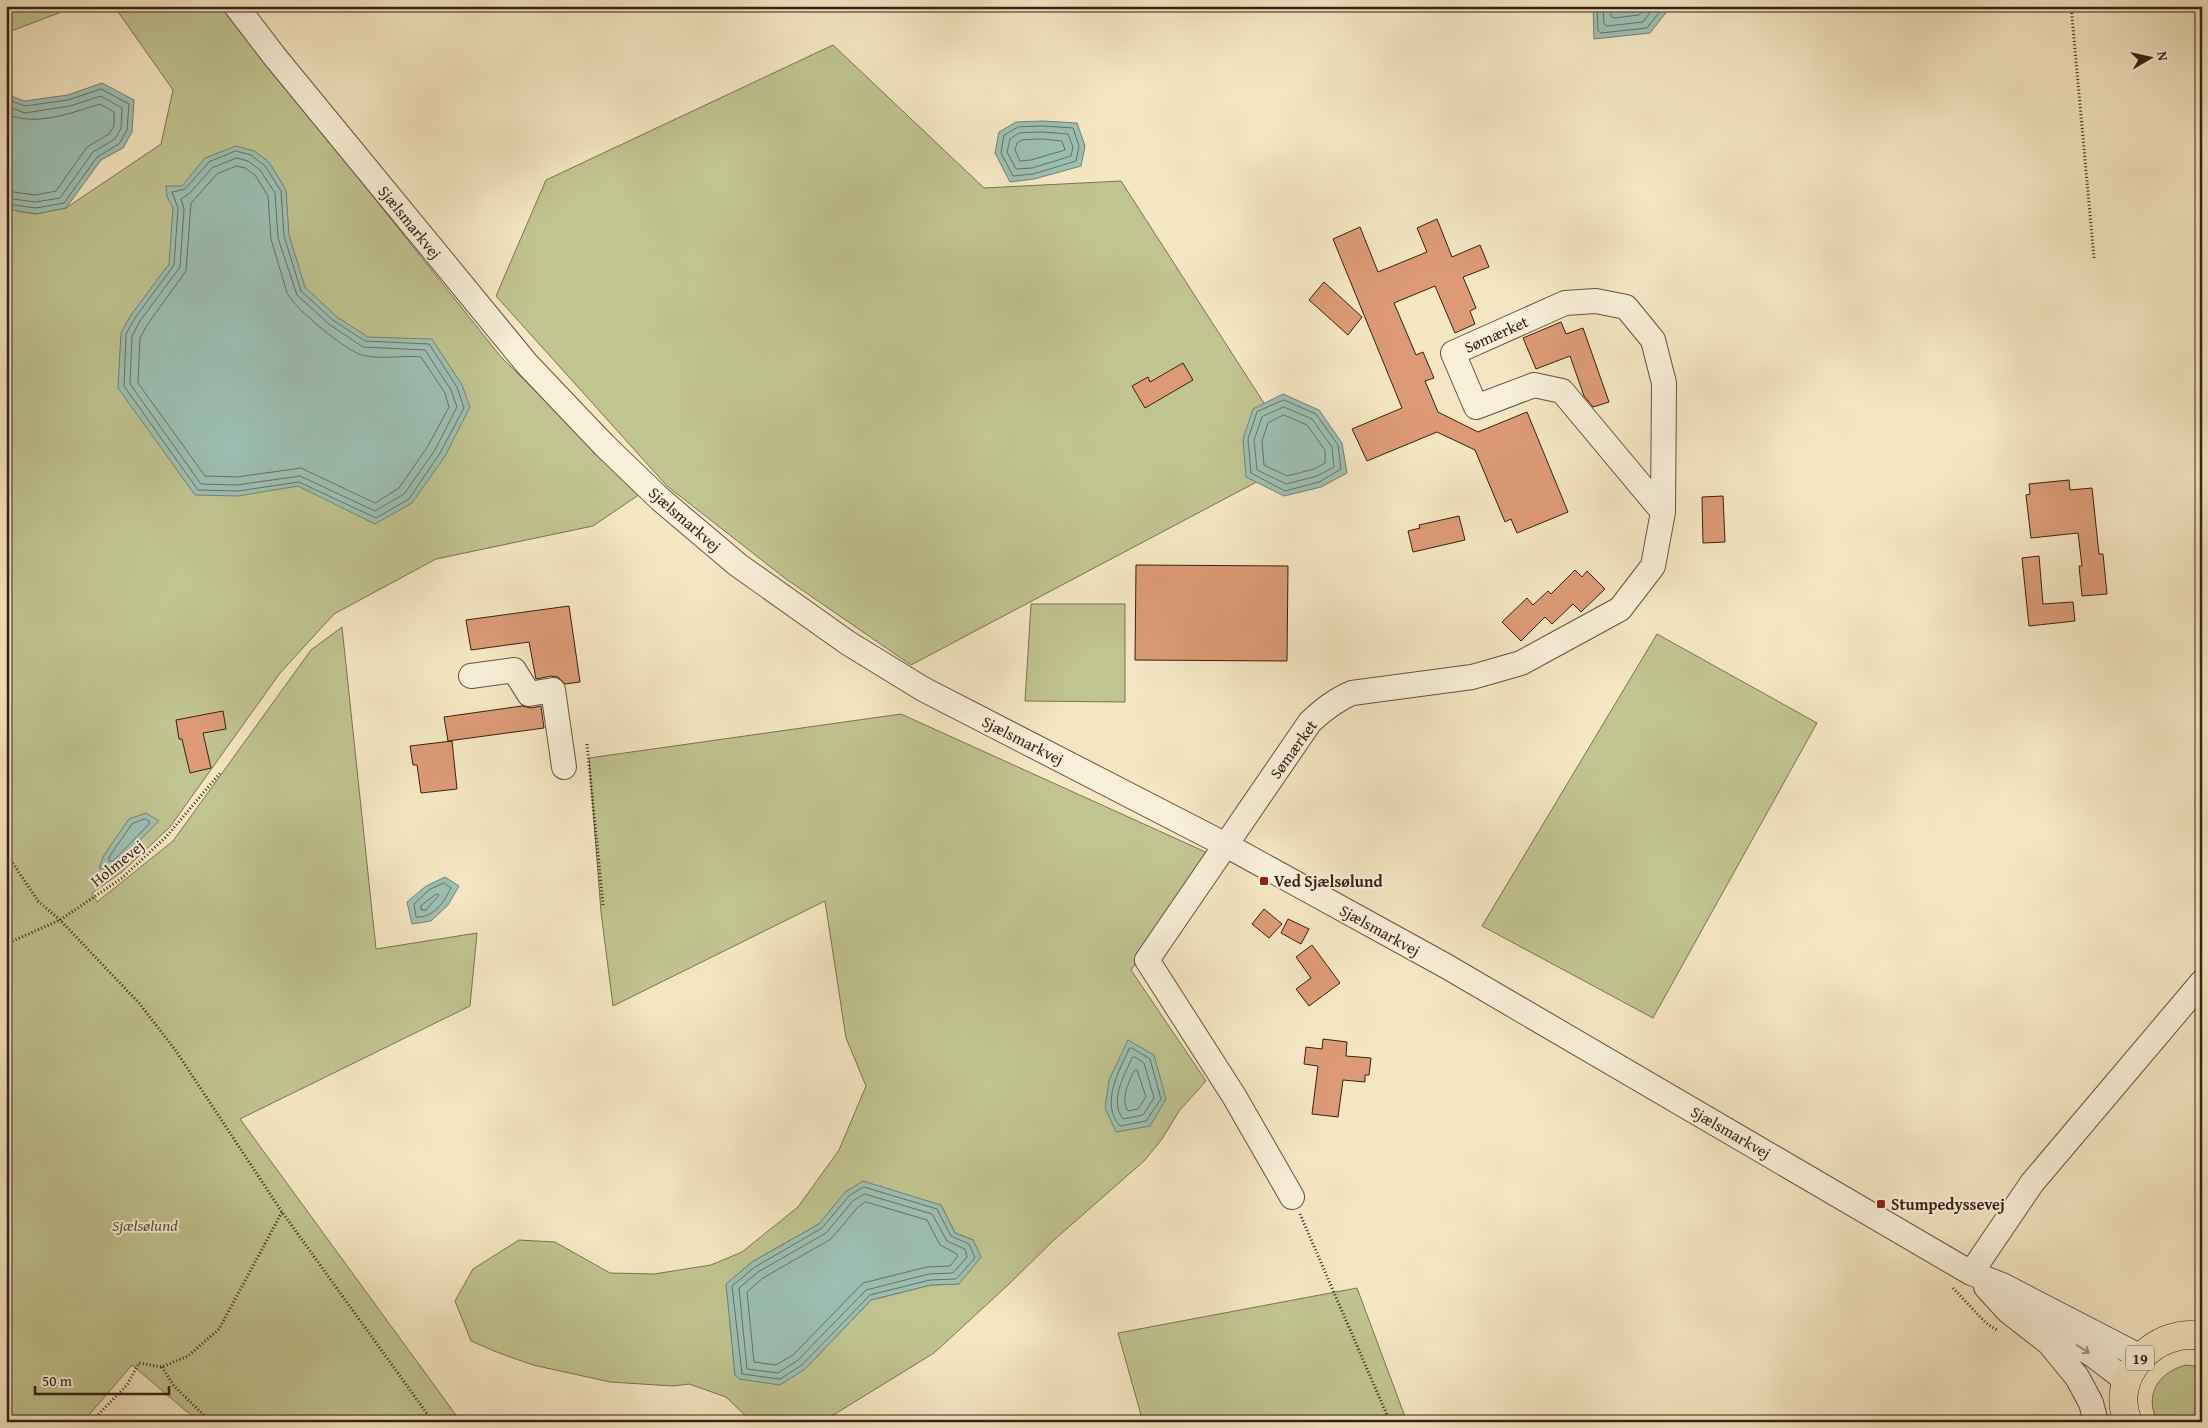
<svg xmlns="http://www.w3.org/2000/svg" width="2208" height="1428" viewBox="0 0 2208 1428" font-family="'Gentium Book Plus',serif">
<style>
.green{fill:#c0c490;stroke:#7c7252;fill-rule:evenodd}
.water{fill:#9cc0b3;stroke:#748073}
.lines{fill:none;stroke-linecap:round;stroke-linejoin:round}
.shore{stroke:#6a7064;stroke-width:1}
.building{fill:#dc9b76;stroke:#371f14}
.minor-casing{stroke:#665140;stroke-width:26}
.major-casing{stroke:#371f14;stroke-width:29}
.highway-casing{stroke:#371f14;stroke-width:29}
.path{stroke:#371f14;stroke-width:3;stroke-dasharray:1 2.5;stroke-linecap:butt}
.minor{stroke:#f8efd8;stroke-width:24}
.major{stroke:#f5e6c3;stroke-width:28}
.highway{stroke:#f5e6c3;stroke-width:28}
.oneway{stroke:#a19180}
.poi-dot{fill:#8f2418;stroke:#f8efd8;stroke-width:2}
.labels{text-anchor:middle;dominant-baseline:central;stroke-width:4;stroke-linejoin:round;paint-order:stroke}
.shield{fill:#f8efd8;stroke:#715d4f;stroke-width:1}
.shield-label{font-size:15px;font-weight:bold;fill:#371f14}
.street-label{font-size:16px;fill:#371f14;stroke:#f8efd8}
.poi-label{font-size:16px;font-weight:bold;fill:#371f14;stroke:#f8efd8;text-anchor:start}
.park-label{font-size:16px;font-style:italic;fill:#605139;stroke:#f8efd8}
</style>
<rect width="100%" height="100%" fill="#f5e6c3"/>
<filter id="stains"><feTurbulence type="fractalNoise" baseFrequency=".004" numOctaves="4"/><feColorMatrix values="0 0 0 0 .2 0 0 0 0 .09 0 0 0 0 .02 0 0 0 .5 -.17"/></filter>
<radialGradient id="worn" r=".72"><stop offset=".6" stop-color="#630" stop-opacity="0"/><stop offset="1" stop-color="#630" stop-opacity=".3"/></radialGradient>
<path class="green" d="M8,6H77L6,33Z
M114,6H221L501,357L640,494L593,526L436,559L334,614L280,673L170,827L122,872L92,893L97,902L173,841L311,650L342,627L376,949L477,933L470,1006L240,1119L461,1422H199L132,1365L83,1422H6V209L36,214L66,208L161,144L173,90Z
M833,45L984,188L1121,181L1300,459L911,665L786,579L667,486L496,296L546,180Z
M1031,604H1125V702L1025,701Z
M1657,634L1817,723L1653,1018L1482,926Z
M901,714L1210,854L1131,970L1206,1081L1179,1111L1162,1139L1144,1161L1054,1240L1008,1285L934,1353L822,1422H752L726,1397L689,1384L673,1386L610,1382L533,1365L499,1353L471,1341L455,1301L473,1269L519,1240L555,1242L610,1273L654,1274L711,1265L742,1252L798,1207L839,1150L866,1086L846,1038L825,901L613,1006L601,912L589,758ZM941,1205L955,1233L973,1240L959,1284L931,1285L871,1300L805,1369L739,1379L735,1375L727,1284L752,1262L819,1224Z
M1357,1288L1407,1422H1143L1118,1333Z
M2186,1365L2202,1367V1422H2158C2143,1395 2159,1372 2186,1365Z"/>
<path class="water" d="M1593,6H1666L1668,10L1650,33L1594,39Z
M102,83L134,100L132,132L123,148L101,160L66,208L36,214L6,209V94L24,101L68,95Z
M1043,121L1077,123L1085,146L1081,166L1034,179L1010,182L995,153L999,132L1016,122Z
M236,146L254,151L269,162L286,190L289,235L305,287L337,317L368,337L432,339L462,385L470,407L445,456L412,503L375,524L298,486L238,496L195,495L118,388L121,333L131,315L169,264L173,208L167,197L166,186H182L205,158Z
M1283,394L1319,410L1342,443L1347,473L1321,487L1284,496L1246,477L1243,439L1253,409Z
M146,813L159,821L109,871L99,868L104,855L129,819Z
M445,877L459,886L448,905L431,921L412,924L407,902L426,886Z
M1128,1040L1154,1055L1166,1099L1150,1126L1116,1132L1105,1108L1109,1080Z
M863,1181L941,1205L955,1233L973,1240L981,1257L959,1284L931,1285L871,1300L805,1369L780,1385L739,1379L735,1375L726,1284L752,1262L819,1224L845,1192Z"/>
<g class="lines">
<path class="shore" d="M1597,6L1598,31L1601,33L1647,28L1661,10L1662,6
M1603,6L1604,24L1607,26L1643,22L1655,6
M1611,6V16L1614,18L1639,15L1647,6
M6,99L25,106L68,100L101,89L129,104L127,130L119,144L97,157L64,203L36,208L6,204
M6,106L25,113L70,106L101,96L122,108L121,128L115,139L93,152L60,198L35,202L6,198
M6,114C36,127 71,113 100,104L114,112V126L109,134L87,147L56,191L35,195L6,191
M1043,126L1073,128L1079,146L1076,161L1033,174L1013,176L1001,153L1004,135L1018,127Z
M1043,132L1068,134L1073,147L1071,156L1032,168L1016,169L1007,152L1010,139L1019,133Z
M1043,139L1062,141L1065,150L1031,160L1020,161L1015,150L1017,143L1022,140Z
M236,151L251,155L265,166L281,191L284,236L301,291L334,321L365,341L429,344L457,387L464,408L440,453L409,499L376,518L299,482L238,491L198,490L124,386L126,334L135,318L174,265L178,208L172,192L185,189L209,162Z
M237,158L248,161L260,170L275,193L278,238L297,295L330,325L363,347L425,350L451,390L457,407L435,450L404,494L375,511L300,476L237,485L201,484L130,384L132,336L140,321L180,267L184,209L181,199L190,193L212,168Z
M237,166L245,168L255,175L268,196L271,239L287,293C295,309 345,350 362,355C380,360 403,355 421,357L445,393L449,407L428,446L399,488L375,503L301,468L237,477L205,476L138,383L140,338L147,325L186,271L191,203L217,174Z
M1284,400L1316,414L1338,445L1341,469L1319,482L1285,491L1251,473L1248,439L1257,412Z
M1284,407L1312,419L1332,447L1334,467L1317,476L1286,484L1257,470L1254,440L1262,417Z
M1284,415L1307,425L1325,450V463L1314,469L1287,476L1264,465L1262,441L1268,423Z
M145,819L149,821V824L113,861H109V857L132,824Z
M444,883L451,888C444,903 433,918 416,917L414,904L429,890Z
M437,894L439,895L426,910H421V906Z
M1132,1048L1150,1059L1161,1099L1146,1121L1120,1126C1100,1104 1119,1071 1129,1049Z
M1135,1057L1144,1063L1154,1098L1143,1115L1123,1119C1109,1101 1124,1076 1132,1058Z
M1137,1070L1146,1097L1138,1109L1128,1111C1120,1100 1129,1081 1134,1071Z
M864,1187L937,1209L951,1236L969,1244L975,1258L956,1279L930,1280L870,1295L802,1365L780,1379L742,1374L732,1286L755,1267L822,1228L849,1196Z
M865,1194L932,1214L947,1241L965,1249L967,1257L953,1273L929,1274L866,1290L797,1361L778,1373L747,1369L739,1288L758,1272L826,1233L853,1201Z
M866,1202L927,1220L940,1245L957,1254V1257L950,1266L927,1267L863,1283L793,1355L776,1365L754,1362L747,1292L763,1278L831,1239L858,1207Z"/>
</g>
<path class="building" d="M1437,219L1452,257L1480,245L1489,267L1463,277L1476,308L1470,311L1475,324L1455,333L1435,286L1394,303L1416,355L1423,352L1434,378L1425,381L1438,412L1478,432L1527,412L1568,512L1517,533L1511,519L1505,522L1475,450L1437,432L1367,461L1352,429L1402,408L1333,239L1360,227L1378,272L1427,252L1417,228Z
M1324,282L1362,317L1348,335L1309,300Z
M1561,322L1566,334L1583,328L1609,402L1593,407L1584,396L1570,356L1536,369L1523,338Z
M1183,363L1193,380L1145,408L1132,386L1148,377L1150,382Z
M2069,480L2070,490L2092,488L2099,554H2103L2107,594L2082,596L2079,566H2082L2078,533L2031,538L2026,495L2030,494L2029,484Z
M1723,496L1725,542L1703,543L1702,497Z
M1459,516L1465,540L1413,552L1408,531L1420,528L1419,525Z
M2039,556L2043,604L2073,602L2075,621L2029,626L2022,558Z
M1136,565L1288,566L1287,661L1135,660Z
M1575,570L1582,577L1587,571L1605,589L1581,612L1573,604L1552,624L1545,617L1521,641L1502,622L1527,598L1533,605L1548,591L1551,594Z
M569,606L580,682L565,684L558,677L551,676L536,679L529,642L471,650L466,620Z
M522,706L531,708L541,706L544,728L448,741L444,717Z
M223,711L226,729L203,733L211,768L190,773L182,739H179L176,720Z
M452,741L457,789L421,793L417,765H413L410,746Z
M1264,909L1282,924L1269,938L1252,924Z
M1288,919L1309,929L1301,944L1281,933Z
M1312,945L1340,983L1309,1006L1296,989L1311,978L1296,957Z
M1323,1039L1347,1042L1346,1056L1371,1058L1369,1075H1365V1082L1343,1080L1338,1117L1312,1114L1318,1066L1304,1064L1306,1047L1322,1049Z"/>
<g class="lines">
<g class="minor-casing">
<path id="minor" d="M236,6L275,57L527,364L604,445L660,499L738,565L848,643L923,689L1226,845L1446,966L1971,1273L2002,1285L2141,1357
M471,676L514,670L529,694L553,690L564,767
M1292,1197L1234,1096L1147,960L1310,722C1323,710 1335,700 1352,693L1472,677L1521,663L1620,609L1653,566L1663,512L1664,383L1653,340L1626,307L1596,301L1565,303L1453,353L1476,407L1534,385L1562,391L1663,512
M1971,1273L2032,1183L2202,982
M1986,1287L2008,1311L2049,1343L2077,1377L2091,1403L2096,1422
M2033,1317L2094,1356L2127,1381"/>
</g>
<g class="major-casing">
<path id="major" d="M2128,1422C2108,1376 2156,1327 2202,1336"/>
</g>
<g class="highway-casing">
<path id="highway" d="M2199,1336L2202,1333"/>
</g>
<path class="path" d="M2071,6L2094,258
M587,744L603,905
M6,847L12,862L38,901L60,920L139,1003L176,1051L282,1212L433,1422
M6,944L60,920L122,878L166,837L221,772
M1300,1214L1390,1422
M1953,1288L1986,1323L1997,1330
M162,1367L174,1386L211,1422
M91,1422L127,1385L139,1363L162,1367L188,1356L219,1329L282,1212"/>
<use href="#minor" class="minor"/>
<use href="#major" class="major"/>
<use href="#highway" class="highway"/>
</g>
<defs><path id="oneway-shaft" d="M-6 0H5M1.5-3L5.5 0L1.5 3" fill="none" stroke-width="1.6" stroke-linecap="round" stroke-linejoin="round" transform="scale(1.25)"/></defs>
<use class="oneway" href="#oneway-shaft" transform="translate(2083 1349) rotate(32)"/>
<g class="poi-dot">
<rect x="1259" y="876" width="10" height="10" rx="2.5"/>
<rect x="1876" y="1199" width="10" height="10" rx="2.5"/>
</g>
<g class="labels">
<rect class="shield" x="2126" y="1345.5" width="28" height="25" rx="4"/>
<g class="shield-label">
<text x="2140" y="1358">19</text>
</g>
<g class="street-label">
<text transform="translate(410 222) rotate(51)">Sjælsmarkvej</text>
<text transform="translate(1496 334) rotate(-24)">Sømærket</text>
<text transform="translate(685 519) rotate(41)">Sjælsmarkvej</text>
<text transform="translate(1023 740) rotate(27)">Sjælsmarkvej</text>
<text transform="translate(1293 749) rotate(-54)">Sømærket</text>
<text transform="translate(117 863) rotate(-39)">Holmevej</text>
<text transform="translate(1380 930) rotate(29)">Sjælsmarkvej</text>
<text transform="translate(1731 1132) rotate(30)">Sjælsmarkvej</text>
</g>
<g class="poi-label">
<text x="1274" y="881">Ved Sjælsølund</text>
<text x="1891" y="1204">Stumpedyssevej</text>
</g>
<g class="park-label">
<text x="145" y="1225">Sjælsølund</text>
</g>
</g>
<rect width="2208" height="1428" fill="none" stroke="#f5e6c3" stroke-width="25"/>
<rect x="8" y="8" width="2193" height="1413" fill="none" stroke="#371f14" stroke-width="2.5"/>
<rect x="12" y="12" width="2183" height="1403" fill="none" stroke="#371f14"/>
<g transform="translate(2150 58) rotate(81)" stroke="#f8efd8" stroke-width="4" paint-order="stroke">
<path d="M0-4L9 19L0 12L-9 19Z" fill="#371f14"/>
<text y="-8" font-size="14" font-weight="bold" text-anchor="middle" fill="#371f14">N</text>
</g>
<path d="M35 1386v8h134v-8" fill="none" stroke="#371f14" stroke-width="2.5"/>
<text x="42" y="1386" font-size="15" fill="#371f14" stroke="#f8efd8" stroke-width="4" paint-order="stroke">50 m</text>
<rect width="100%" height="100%" filter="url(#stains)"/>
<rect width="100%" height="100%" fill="url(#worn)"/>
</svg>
